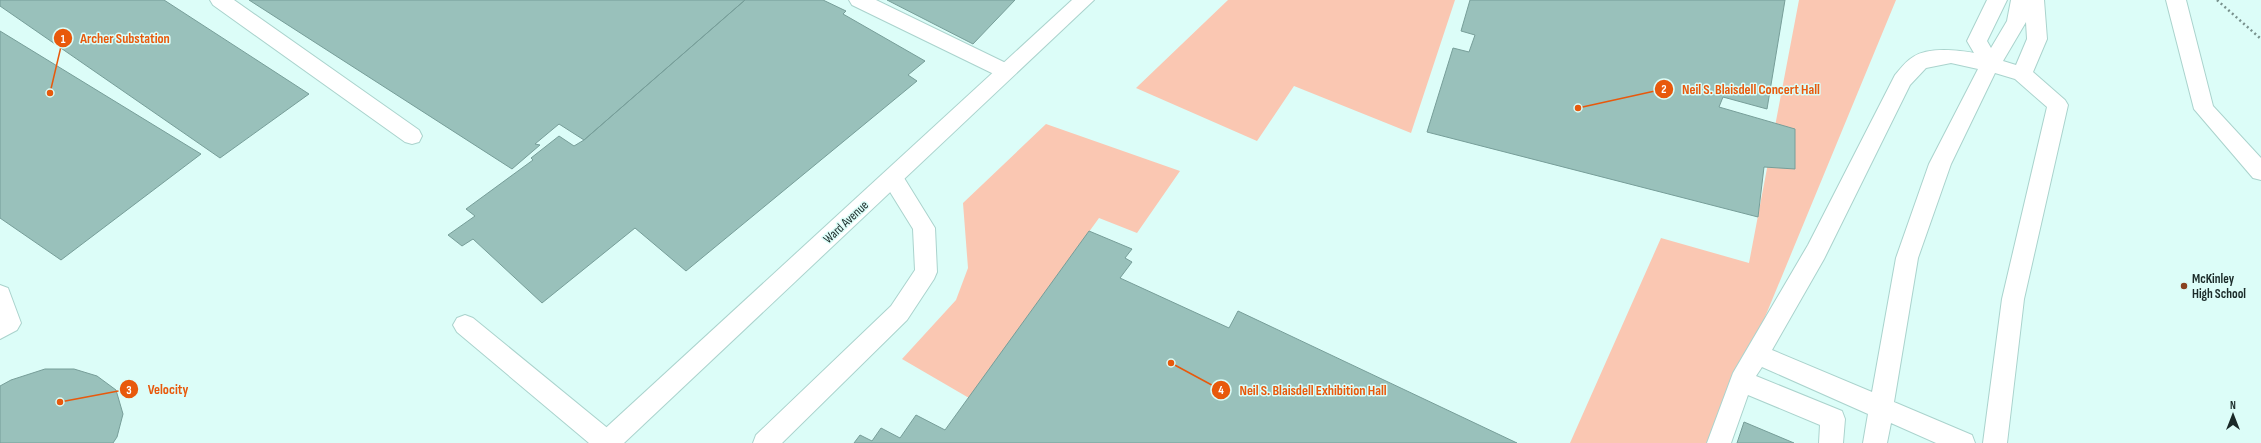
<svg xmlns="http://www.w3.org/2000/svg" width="2261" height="443" viewBox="0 0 2261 443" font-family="'Sofia Sans Condensed',sans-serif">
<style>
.green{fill:#fac7b2}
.building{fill:#99c1bb;stroke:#779e99}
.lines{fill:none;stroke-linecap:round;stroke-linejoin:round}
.minor-casing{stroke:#aad3cd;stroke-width:2}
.major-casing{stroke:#aad3cd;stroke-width:2}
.path{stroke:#78918d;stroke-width:2.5;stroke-dasharray:2 3;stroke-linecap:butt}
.minor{fill:#fff;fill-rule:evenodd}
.major{fill:#fff;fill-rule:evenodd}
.poi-dot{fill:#894220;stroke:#dcfdf8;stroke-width:1.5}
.labels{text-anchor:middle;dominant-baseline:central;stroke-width:3;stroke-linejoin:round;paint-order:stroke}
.street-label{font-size:13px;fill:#1a2a28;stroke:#dcfdf8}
.poi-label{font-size:13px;font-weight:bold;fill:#1a2a28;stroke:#dcfdf8;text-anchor:start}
.leader{fill:none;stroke:#e8590c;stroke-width:1.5}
.callout-dot{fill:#e8590c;stroke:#dcfdf8;stroke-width:1.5}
.mark-label{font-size:12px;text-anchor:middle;font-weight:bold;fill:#fff}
.callout-label{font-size:14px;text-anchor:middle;font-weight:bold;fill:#e8590c;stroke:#dcfdf8;stroke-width:3;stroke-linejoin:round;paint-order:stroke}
</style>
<rect width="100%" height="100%" fill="#dcfdf8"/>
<path class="green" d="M1228,0H1455L1411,133L1294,86L1257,141L1136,88Z
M1799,0H1896L1713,443H1570L1661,238L1749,263Z
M1046,124L1180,171L1137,233L1099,218L969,398L902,359L956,300L968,268L963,203Z"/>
<path class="building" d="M0,0H164L309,94L220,158L0,6Z
M249,0H745L584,140L559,124L535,144L540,145L512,169Z
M745,0H823L846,11L843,14L925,61L908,75L917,81L686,271L635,228L542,303L473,239L462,246L448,235L475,216L466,209L533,160L531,158L559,136L574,146L584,140Z
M887,0H1015L973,44Z
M1470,0H1785L1767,109L1723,97L1719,107L1795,129V169L1764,167L1758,217L1427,132L1453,48L1469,52L1475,35L1461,31Z
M0,31L201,154L61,260L0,218Z
M1089,231L1132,249L1125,258L1132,262L1120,278L1229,328L1238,311L1517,443H854L860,435L872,441L881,428L900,438L916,415L945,430Z
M45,369H74L97,376L116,390L123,414L117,437L113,443H0V386L11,380Z
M1744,422L1794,443H1737Z"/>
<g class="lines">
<g class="minor-casing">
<path id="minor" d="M210,0H234L419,130L422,136L419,142L412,144L405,142L213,5Z
M849,0H876L1012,66L1015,71L1012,76L1005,78L998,76L852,5Z
M1987,0H2007L1987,41L1991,48L2007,21L2011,0H2044L2047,39L2033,72L2065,100L2068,105L2024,299L2007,443H1983L2002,299L2047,107L2015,79L1995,73L1951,164L1918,258L1894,402L1972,435L1975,443H1936L1891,423L1887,443H1863L1868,414L1762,367L1756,376L1842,411L1845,419L1843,443H1819L1820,425L1748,395L1731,443H1707L1733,373L1808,245L1895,75C1900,69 1906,61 1913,57C1928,47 1957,50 1974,53L1967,41ZM2026,22L2027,39L2016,65L2003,61ZM1951,63L1978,69L1929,164L1896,258L1872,392L1772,350L1824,259L1910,85L1926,68Z
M2166,0H2186L2213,106L2261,158V180L2253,178L2194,109Z
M893,171L901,173L935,228L937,272L934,279L907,320L782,443H753L756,435L891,306L915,270L913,229L882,179L885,173Z
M0,285L8,288L21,323L17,330L0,339Z
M465,315L473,318L616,435L619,443H589L457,332L453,325L457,318Z"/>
</g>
<g class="major-casing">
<path id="major" d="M1072,0H1094L624,443H595L598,435Z"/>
</g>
<path class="path" d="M2217,0L2261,39"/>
<use href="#minor" class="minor"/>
<use href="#major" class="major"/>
</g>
<circle class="poi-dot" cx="2184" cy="286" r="4"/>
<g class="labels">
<g class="street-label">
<text transform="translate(846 222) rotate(-43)">Ward Avenue</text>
</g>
<g class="poi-label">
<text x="2192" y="279">McKinley<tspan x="2192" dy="15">High School</tspan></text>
</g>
</g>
<path class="leader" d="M50 93L63 38M1578 108L1664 89M60 402L129 389M1171 363L1221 390"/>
<g class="callout-dot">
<circle cx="50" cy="93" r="4"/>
<circle cx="1578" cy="108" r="4"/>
<circle cx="60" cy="402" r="4"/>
<circle cx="1171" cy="363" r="4"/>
<circle cx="63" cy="38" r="10"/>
<circle cx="1664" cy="89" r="10"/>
<circle cx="129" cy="389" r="10"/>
<circle cx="1221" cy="390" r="10"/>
</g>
<g class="mark-label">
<text x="63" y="43">1</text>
<text x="1664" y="93">2</text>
<text x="129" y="394">3</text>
<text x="1221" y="394">4</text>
</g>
<g class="callout-label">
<text x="125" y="43">Archer Substation</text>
<text x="1751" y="94">Neil S. Blaisdell Concert Hall</text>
<text x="168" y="394">Velocity</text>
<text x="1313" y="395">Neil S. Blaisdell Exhibition Hall</text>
</g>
<g transform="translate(2233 415)" stroke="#dcfdf8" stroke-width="3" paint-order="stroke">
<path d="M0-3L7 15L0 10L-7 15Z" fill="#1a2a28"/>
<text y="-6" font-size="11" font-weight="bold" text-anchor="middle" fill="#1a2a28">N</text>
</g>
</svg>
